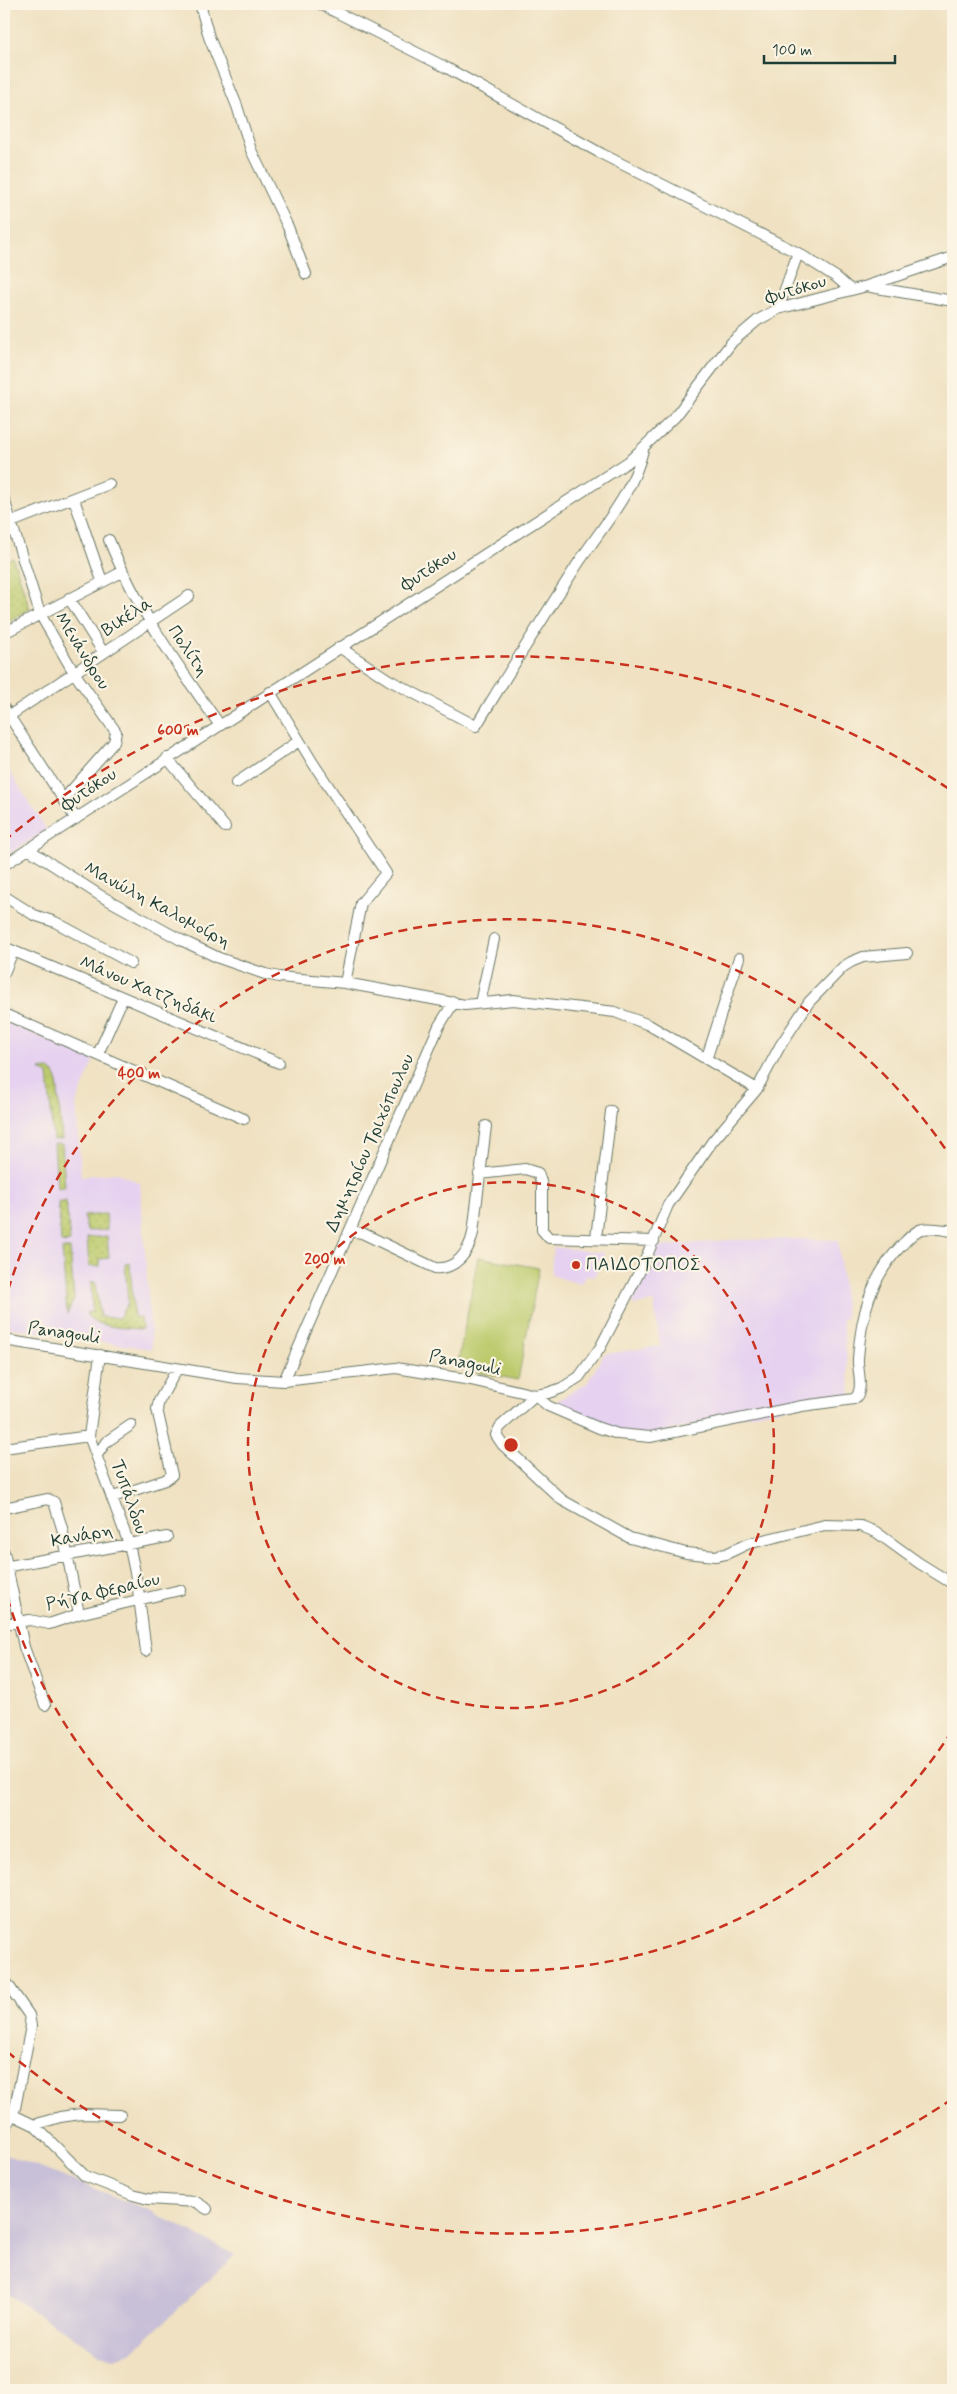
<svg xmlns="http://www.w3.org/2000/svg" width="957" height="2394" viewBox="0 0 957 2394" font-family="Mynerve,sans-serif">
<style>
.built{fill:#e6d2f0}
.industrial{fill:#c8bfd8}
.grass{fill:url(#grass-dots);stroke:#6e8450}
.garden{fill:#bcca6c;stroke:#6e8450}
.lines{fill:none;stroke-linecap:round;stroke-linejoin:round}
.minor-casing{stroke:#687665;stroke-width:12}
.minor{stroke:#fff;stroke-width:10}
.ring{fill:none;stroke:#c8321e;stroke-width:2.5;stroke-dasharray:9 6}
.poi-dot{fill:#c8321e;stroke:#fcf5e5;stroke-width:2}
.labels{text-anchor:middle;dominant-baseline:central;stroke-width:4.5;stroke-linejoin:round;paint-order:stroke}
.street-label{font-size:18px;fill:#1f3d34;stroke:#fcf5e5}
.poi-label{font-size:18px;fill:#1f3d34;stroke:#fcf5e5;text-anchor:start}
.centre{fill:#c8321e;stroke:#fcf5e5;stroke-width:2.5}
.ring-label{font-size:15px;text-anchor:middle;font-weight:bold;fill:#c8321e;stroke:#fcf5e5;stroke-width:4.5;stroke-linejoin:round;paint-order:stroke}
</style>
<defs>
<pattern id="grass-dots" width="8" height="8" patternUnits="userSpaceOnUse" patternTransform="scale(1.25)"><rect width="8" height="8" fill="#bcca6c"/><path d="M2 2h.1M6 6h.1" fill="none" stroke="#a1ae5e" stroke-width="1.8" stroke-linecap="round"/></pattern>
</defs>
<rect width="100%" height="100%" fill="#fcf5e5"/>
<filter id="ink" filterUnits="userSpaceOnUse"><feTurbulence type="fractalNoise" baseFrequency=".02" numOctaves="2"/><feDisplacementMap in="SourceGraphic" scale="10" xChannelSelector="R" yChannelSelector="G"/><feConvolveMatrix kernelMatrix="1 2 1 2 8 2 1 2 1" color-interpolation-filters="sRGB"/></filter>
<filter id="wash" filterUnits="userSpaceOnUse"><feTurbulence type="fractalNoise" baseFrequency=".0096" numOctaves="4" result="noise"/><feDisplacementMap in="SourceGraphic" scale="20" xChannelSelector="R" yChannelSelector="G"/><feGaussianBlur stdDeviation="1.12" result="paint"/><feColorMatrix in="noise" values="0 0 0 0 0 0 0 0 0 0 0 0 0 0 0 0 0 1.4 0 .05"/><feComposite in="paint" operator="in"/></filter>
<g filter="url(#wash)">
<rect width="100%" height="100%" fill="#efe1c1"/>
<path class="built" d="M4,763L47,830L4,857Z
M4,1021L94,1060L76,1104L81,1176L118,1173L140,1183L152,1349L4,1327Z
M800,1239L838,1240L846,1318L842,1319L851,1395L651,1434L615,1432L583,1419L554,1403L587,1383L604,1354L660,1346L654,1302L634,1305L632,1303L654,1262L656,1247L730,1240Z
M553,1247L605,1253L594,1277L587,1275L580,1284L551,1275Z"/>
<path class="industrial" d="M4,2154L149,2210L235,2255L131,2353L113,2358L100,2354L4,2292Z"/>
<path class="grass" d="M13,558L30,609L4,623V562Z
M48,1069L54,1073L57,1079L62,1139L53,1140L48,1074L40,1070Z
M54,1144H62L65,1187L57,1188Z
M66,1201L70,1242L61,1243L58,1202Z
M106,1214L107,1230L87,1231L84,1216Z
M107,1236L109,1258L100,1259V1266L89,1267L87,1238Z
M62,1249H70L74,1299L67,1314Z
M130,1263L134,1317L141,1318L142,1329C127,1328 93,1328 86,1313L92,1311L91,1282H95L100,1317L119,1318L128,1302L125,1264Z"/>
<path class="garden" d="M478,1257L539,1268L518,1380L457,1368Z"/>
</g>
<g filter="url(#ink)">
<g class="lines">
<g class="minor-casing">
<path id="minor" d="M200,4L209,37L237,106L251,150L288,227L306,274
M320,4L447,68L602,154L798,253L836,277L851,290
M871,287L953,301
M778,309L798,253
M4,499L40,614L73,671L116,732L114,742L63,800
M74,499L102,581
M4,525L109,484
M109,540C136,607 177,665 219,724
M69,598L103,652
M4,633L122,572
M339,647L389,680L476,726C509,672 543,618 577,565C601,528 633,494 643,450
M270,692L313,763L386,873L361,903L345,983
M4,708L76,819
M9,716L189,596
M167,758L225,827
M236,783L299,741
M28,849L101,896L181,940L219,958L265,974L279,977L345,983L465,1005L513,1000L615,1012L649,1025L757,1089
M4,865L628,462L675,417L732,342L758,320L778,309L867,286L953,257
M4,896L34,915L55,922L131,963
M4,947L279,1063
M4,973L13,951
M480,1003L494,939
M4,1014L244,1119
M98,1054L123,998
M707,1057L739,958
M479,1174L525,1169L538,1173L542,1185V1230L549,1238L654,1241
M350,1231L362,1233L435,1268C456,1270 469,1252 473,1233L486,1126
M953,1231C944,1230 931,1227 922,1229C914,1231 907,1240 901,1246C871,1277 861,1316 858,1358C857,1370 865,1391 854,1399L802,1406L650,1437L618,1434L599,1428L548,1406L535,1395L500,1427L496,1435L502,1444L562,1500L630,1538L686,1553L715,1556L726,1554L747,1544L825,1525L861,1526L876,1532L919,1563L953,1584
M596,1238L611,1111
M4,1340L237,1378L284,1381L396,1368L471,1380L535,1395L548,1393L562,1388L579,1377L600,1348L643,1265L668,1205L712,1142L757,1089L780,1046L809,1002L843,967L851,962L863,957L907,953
M100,1355L89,1436L129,1544L137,1582L146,1651
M284,1381L439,1026L454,1002
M4,1448L89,1436
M97,1455L106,1442L131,1425
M113,1497L165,1480L172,1475L157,1409L159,1401L177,1369
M4,1508L48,1499L54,1502L62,1528L79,1614
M4,1552L24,1647L45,1705
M4,1567L167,1537
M4,1624L30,1620L49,1624L79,1614L180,1590
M4,1979L29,2015L31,2026L15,2108L4,2131
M13,2115L34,2125L85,2176L133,2195L148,2199L196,2202L207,2209
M34,2125L60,2117L81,2114L120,2115"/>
</g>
<use href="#minor" class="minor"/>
</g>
</g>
<g class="ring">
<circle cx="511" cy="1445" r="263"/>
<path d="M952 1731A526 526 0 0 1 4 1586M4 1304A526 526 0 0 1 952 1159"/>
<path d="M952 2099A789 789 0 0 1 4 2049M4 841A789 789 0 0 1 952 791"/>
</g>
<circle class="poi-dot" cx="576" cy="1265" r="5"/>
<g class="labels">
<g class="street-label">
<text transform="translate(796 290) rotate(-17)">Φυτόκου</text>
<text transform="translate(429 570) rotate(-33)">Φυτόκου</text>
<text transform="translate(127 617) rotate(-33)">Βικέλα</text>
<text transform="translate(82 651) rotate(58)">Μενάνδρου</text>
<text transform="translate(188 651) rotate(56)">Πολίτη</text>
<text transform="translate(89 790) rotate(-34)">Φυτόκου</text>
<text transform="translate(157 905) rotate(28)">Μανώλη Καλομοίρη</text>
<text transform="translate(148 990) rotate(23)">Μάνου Χατζηδάκι</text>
<text transform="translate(370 1143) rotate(-66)">Δημητρίου Τριχόπουλου</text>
<text transform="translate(64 1333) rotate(8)">Panagouli</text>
<text transform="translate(465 1363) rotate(11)">Panagouli</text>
<text transform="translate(129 1497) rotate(71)">Τυπάλδου</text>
<text transform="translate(82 1536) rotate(-11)">Κανάρη</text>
<text transform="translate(103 1592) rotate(-13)">Ρήγα Φεραίου</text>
</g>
<g class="poi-label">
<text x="586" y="1265">ΠΑΙΔΟΤΟΠΟΣ</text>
</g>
</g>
<circle cx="511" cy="1445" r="8" class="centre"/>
<g class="ring-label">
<text x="178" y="735">600 m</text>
<text x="139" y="1078">400 m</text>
<text x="325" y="1264">200 m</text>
</g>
<rect width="957" height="2394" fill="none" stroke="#fcf5e5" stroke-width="20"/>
<path d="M764 55v8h131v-8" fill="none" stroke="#1f3d34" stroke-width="2.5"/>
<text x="772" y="55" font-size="15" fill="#1f3d34" stroke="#fcf5e5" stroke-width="4" paint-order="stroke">100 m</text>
</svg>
